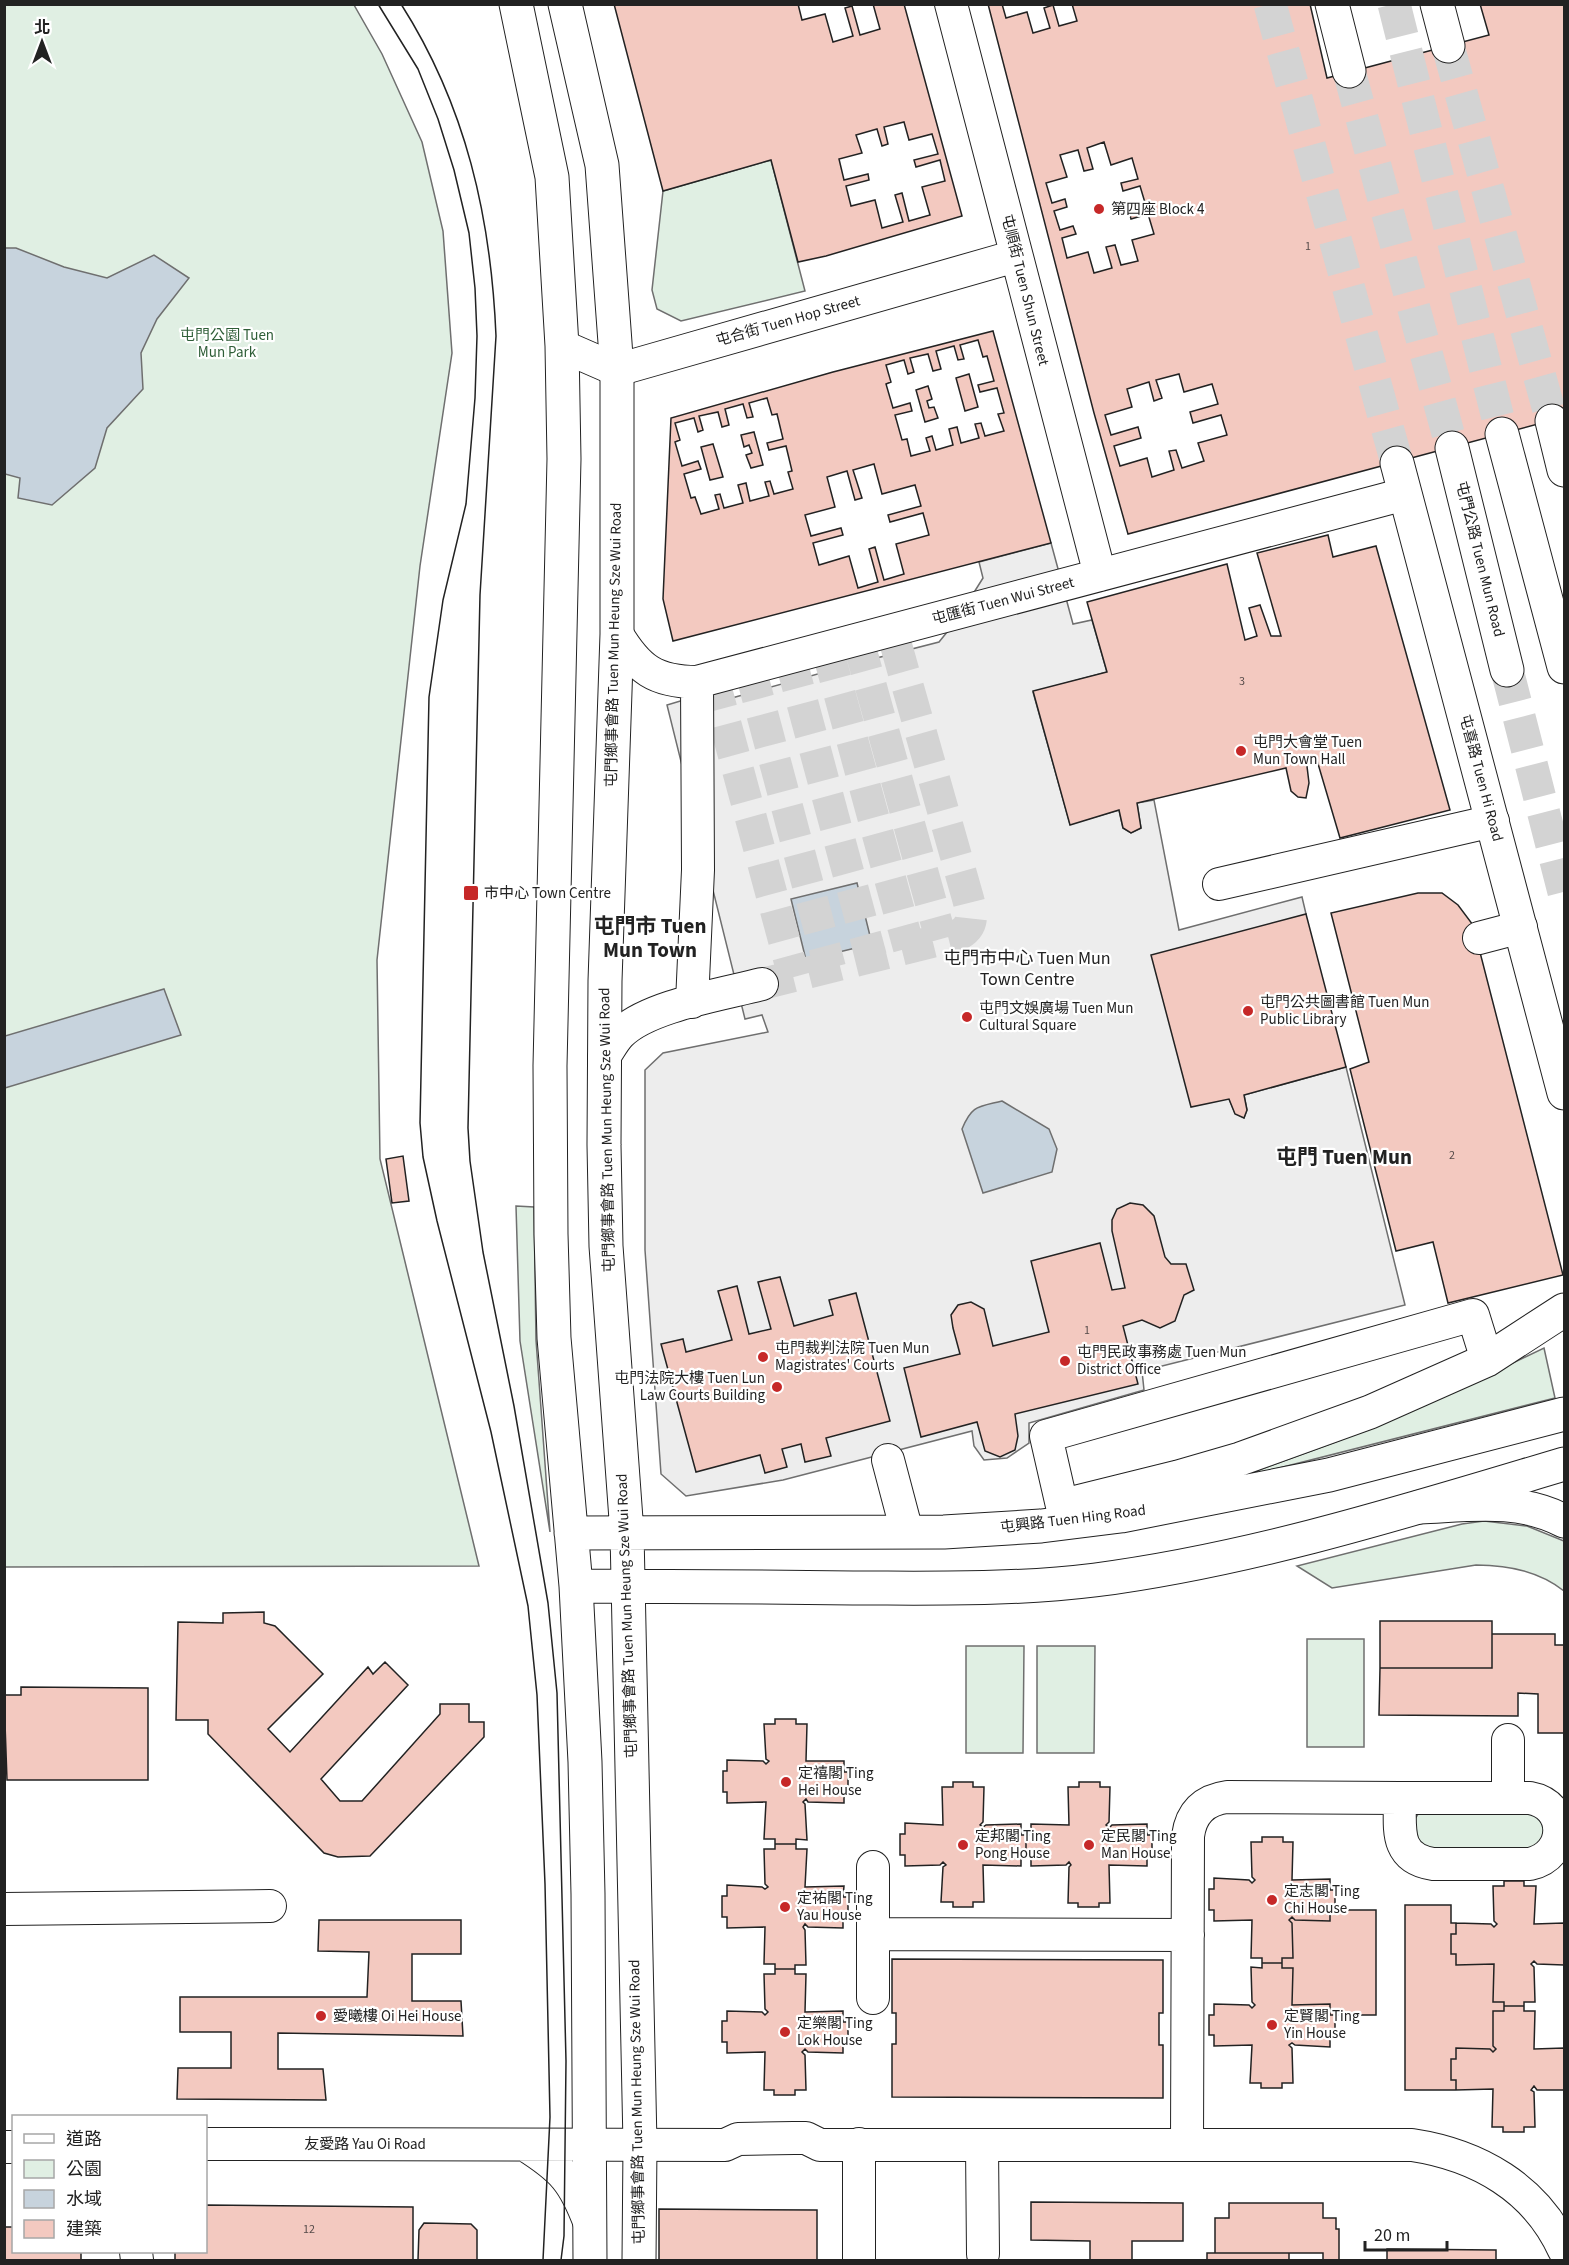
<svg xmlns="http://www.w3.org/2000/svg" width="1569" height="2265" viewBox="0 0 1569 2265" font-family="'Source Sans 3','Noto Sans TC',sans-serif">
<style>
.green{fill:#e0efe3;stroke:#6f6f6f;stroke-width:1.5}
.parking{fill:#ededed;stroke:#6f6f6f;stroke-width:1.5}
.water{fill:#c7d3dd;stroke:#6f6f6f;stroke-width:1.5}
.building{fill:#f3c9c0;stroke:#222;stroke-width:1.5;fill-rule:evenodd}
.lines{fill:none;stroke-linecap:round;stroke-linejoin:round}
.minor-tunnel{stroke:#d3d3d3;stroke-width:32;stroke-dasharray:32 16;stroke-linecap:butt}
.major-tunnel{stroke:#d3d3d3;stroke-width:33;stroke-dasharray:33 16;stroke-linecap:butt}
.highway-tunnel{stroke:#d3d3d3;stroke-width:33;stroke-dasharray:33 16;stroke-linecap:butt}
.minor-casing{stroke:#222;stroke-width:34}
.major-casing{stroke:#222;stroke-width:35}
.highway-casing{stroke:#222;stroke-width:35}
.minor{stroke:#fff;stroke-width:32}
.major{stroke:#fff;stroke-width:33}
.highway{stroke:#fff;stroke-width:33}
.tram{stroke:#222;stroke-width:1.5}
.poi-dot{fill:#c62828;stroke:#fff;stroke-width:2}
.labels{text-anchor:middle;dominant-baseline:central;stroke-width:4.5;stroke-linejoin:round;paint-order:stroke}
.number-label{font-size:12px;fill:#564c4a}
.poi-label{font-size:15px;fill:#222;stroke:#fff;text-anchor:start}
.street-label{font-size:15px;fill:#222;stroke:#fff}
.park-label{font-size:15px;fill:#2f5e38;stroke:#fff}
.quarter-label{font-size:18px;fill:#222;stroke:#fff}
.district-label{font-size:21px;font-weight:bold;fill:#222;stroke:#fff}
</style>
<rect width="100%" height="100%" fill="#fff"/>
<path class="green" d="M4,5H354L382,54L422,142L443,231L452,353L420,566L377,960L380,1159L479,1566L5,1567Z
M771,160L805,291L681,321L657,309L652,290L663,191Z
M516,1206L534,1207L536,1340L550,1532L520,1341Z
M1544,1348L1555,1398L1232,1480L1338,1441L1442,1397Z
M1484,1521L1527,1526L1564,1541V1591C1539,1571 1508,1565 1476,1565L1332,1588L1297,1566L1462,1524Z
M1307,1639H1364V1747H1307Z
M966,1646H1024L1023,1753H966Z
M1037,1646H1095L1094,1753H1037Z
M1425,1810L1545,1814V1848L1434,1854L1418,1847L1413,1822L1418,1814Z"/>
<path class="parking" d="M1051,543L1073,624L1092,620L1107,672L1033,692L1070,824L1119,810L1123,828L1131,833L1141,828L1137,803L1154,800L1179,930L1302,897L1306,914L1229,1099L1235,1113L1244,1118L1247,1110L1244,1095L1346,1067L1405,1305L1142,1371L1144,1390L1029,1423V1443L1007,1458L984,1460L974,1446L972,1431L783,1480L686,1496L661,1474L645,1250V1070L663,1053L768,1032L762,1015L745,1019L667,705L717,690L721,701L825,672L824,666L855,657L857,663L939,642L956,621L983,578L979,562Z"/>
<path class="water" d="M5,248H16L64,267L107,278L154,255L189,278L157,319L141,353L143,389L107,428L95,468L52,505L18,498L20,478L5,474Z
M857,883L872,944L806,960L791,899Z
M164,989L181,1035L5,1088V1036Z
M1002,1101L1049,1129L1057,1149L1052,1172L983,1193L962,1129C972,1105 978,1107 1002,1101Z"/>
<path class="building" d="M614,4H904L962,216L826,256L798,262L771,160L663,191Z
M798,4H873L880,29L860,35L852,6L845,8L853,36L833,42L825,14L802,20Z
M988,4H1310L1327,78L1489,35L1480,4H1564V417L1128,534L1094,413Z
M1002,4H1072L1077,21L1059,26L1053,5L1044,8L1050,28L1033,33L1027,12L1006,18Z
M904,122L909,140L932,134L938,154L914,160L916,167L940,160L945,181L922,187L930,215L909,221L902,193L895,195L903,222L882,228L875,200L851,206L846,186L869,180L868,174L844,180L839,159L862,153L856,135L877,129L882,146L888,144L884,127Z
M1104,142L1111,165L1132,158L1138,179L1121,183L1123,191L1140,186L1146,206L1129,211L1131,219L1148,214L1154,234L1132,240L1138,261L1121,265L1115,245L1106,247L1112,268L1094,273L1088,252L1067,258L1062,238L1076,234L1073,226L1060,230L1054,211L1067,207L1065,199L1052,203L1046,183L1067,177L1060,155L1078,150L1084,171L1093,169L1087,148Z
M993,331L1051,543L673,641L663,599L671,418L833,372Z
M978,340L983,357L987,356L994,381L978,385L980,392L997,388L1004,413L998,414L1004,431L985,436L981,423L975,424L979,438L961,443L957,427L949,429L953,445L936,450L932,436L926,438L930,451L911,456L907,439L902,440L895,415L912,411L910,403L893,408L886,384L891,382L886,365L904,360L908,374L914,372L910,358L928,354L933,371L941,369L936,351L954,346L958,360L964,359L960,345ZM969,374L978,407L965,411L956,378ZM928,386L932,399L927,401L929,408L934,407L938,418L925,422L916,390Z
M1179,374L1184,392L1212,384L1218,404L1190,412L1193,423L1221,415L1227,435L1198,443L1204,461L1182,468L1176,450L1169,451L1174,470L1152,477L1147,458L1120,466L1114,446L1141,438L1138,427L1111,435L1105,415L1132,407L1127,389L1149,382L1154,401L1162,398L1156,380Z
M767,398L772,415L777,414L783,439L767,443L769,450L786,446L792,471L788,472L793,489L774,494L770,481L765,482L769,496L750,501L746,483L738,485L743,503L724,508L720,494L715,495L719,509L701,514L695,497L691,498L684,474L701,469L698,461L682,466L675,442L680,440L675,423L694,418L698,432L703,430L699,416L718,412L722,427L729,425L725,409L743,404L747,418L753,417L749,403ZM754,432L763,465L751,468L746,455L752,453L749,445L744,447L741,435ZM713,444L723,477L710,480L701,447Z
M874,464L882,494L915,485L921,506L888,515L890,522L923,513L929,535L896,544L904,574L884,580L875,547L869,549L878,582L858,588L849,556L819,565L813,543L843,535L841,528L811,536L805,515L835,507L827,477L847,471L855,500L862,498L853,470Z
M1328,535L1333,557L1376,546L1450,810L1340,838L1316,757L1306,758L1309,783L1306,798L1298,797L1291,791L1286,768L1137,803L1141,828L1131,833L1123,828L1119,810L1070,825L1033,691L1107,672L1087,602L1227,564L1245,640L1257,636L1249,608L1260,605L1271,636H1281L1257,553Z
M1418,893H1442L1458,905L1473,925L1563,1275L1448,1303L1433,1242L1396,1251L1350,1069L1369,1062L1331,913Z
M1306,914L1346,1067L1244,1095L1247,1110L1244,1118L1235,1114L1229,1099L1191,1107L1151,955Z
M403,1156L409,1201L392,1203L386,1159Z
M1130,1203L1143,1205L1154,1216L1165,1257L1171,1264H1186L1194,1290L1184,1295L1175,1321L1160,1328L1142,1320L1123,1326L1138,1384L1015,1414L1018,1436L1015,1450L1000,1457L985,1451L977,1422L921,1437L904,1368L960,1354L953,1328L951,1315L958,1305L971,1302L984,1309L993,1346L1049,1332L1031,1261L1100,1243L1112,1290L1125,1288L1112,1231V1220L1117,1209Z
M780,1277L794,1326L833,1315L829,1300L856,1293L890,1421L826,1438L831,1456L805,1462L801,1444L782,1449L787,1467L765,1473L760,1455L696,1472L661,1344L683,1339L686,1352L732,1340L718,1291L737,1286L749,1334L771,1329L758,1282Z
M264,1612V1623L275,1626L323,1674L268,1729L290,1752L368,1667L373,1674L385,1662L408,1685L321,1779L340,1801H362L440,1714V1704H469V1722H484V1737L370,1856L338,1857L324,1853L208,1734V1720H176L178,1622L223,1623V1613Z
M1380,1621H1492V1668H1380Z
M1492,1634H1555V1645H1564V1733H1538V1694L1518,1693V1716L1379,1715L1380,1668H1492Z
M21,1687L148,1688V1780H7L4,1695H21Z
M775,1719H796V1724H807L806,1761H844V1772H848V1792H844V1803L808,1802L806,1799L803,1802L805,1804L807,1840L796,1839V1844H775V1839H764L766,1802L727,1803V1792H723V1771H727V1760L763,1761L766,1764L769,1761L766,1759L764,1724H775Z
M953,1782H973V1787H984L983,1822L980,1825L983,1827L986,1825L1021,1824V1835H1026V1855H1021V1866L983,1865L984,1902H973V1907H953V1902H941L943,1867L946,1865L943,1862L940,1865L905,1866V1855H900V1834H905V1823L943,1825L942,1787H953Z
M1079,1782H1100V1787H1110L1109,1822L1106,1825L1109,1828L1112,1825L1147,1824V1835H1152V1855H1147V1866L1109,1865L1110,1903H1099V1907H1078V1903H1068L1069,1867L1071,1865L1069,1862L1066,1865L1031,1866V1855H1026V1835H1031V1824L1069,1825L1068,1787H1079Z
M1262,1837H1283V1842H1293L1292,1880L1330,1879V1890H1335V1910H1330V1921L1295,1920L1292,1917L1289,1920L1292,1923L1293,1958H1282V1963H1262V1958H1251L1252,1920L1214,1921V1910H1209V1889H1214V1878L1249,1880L1252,1883L1255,1880L1252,1877L1251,1842H1262Z
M775,1844H796V1849H807L805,1887L844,1886L843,1897H848V1917H843V1928L808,1927L805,1924L803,1927L805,1930L806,1965H795V1969H775V1964H764L765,1927L727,1928V1917H722V1896H727V1885L762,1887L765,1889L768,1887L765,1884L764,1849H775Z
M1504,1881H1524V1886H1536L1534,1924L1564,1923V1965L1537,1964L1534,1961L1531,1964L1534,1967L1535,2002H1524V2006H1504V2002H1493L1494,1964L1456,1965V1954H1451V1934H1456V1923L1491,1924L1494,1927L1497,1924L1494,1921L1493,1886H1504Z
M1405,1905H1451V1923H1456V1934H1451V1954H1456V1965L1494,1964L1493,2002H1504V2011H1493V2046L1496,2049L1493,2052L1490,2049L1456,2048V2059H1451V2080H1456V2090H1405Z
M1330,1910H1376V2015H1330V2004L1292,2005L1293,1968H1282V1958H1293L1292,1923L1289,1920L1292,1917L1295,1920L1330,1921Z
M319,1920H461V1954H412V2001H461L463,2036L278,2033V2069H323L326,2100L177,2099L178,2068H231V2032H180V1997H367L369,1952L318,1951Z
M892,1959L1163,1960V2013H1159V2045H1163V2098L892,2097V2044H896V2013H892Z
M1262,1963H1282V1968H1293L1292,2005L1330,2004V2015H1335V2036H1330V2047L1295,2045L1292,2043L1289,2045L1292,2048L1293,2083H1282V2088H1261V2083H1250L1252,2045L1214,2046V2035H1209V2015H1214V2004L1249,2005L1252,2008L1255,2005L1252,2002L1251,1967L1262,1968Z
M775,1969H795V1974H806L805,2012L843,2011V2022H848V2043H843V2053L808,2052L805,2049L802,2052L805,2055L806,2090H795V2095H774V2090H764L765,2052L727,2053V2042H722V2021H727V2011L762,2012L765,2015L768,2012L765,2009L764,1974H775Z
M1504,2006H1524V2011H1535L1534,2049L1564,2048V2090H1537L1534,2086L1531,2090L1534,2092L1535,2127H1524V2132H1503V2127H1492L1493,2089L1456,2090V2080H1451V2059H1456V2048L1490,2049L1493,2052L1496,2049L1493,2046V2011H1504Z
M1031,2202L1183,2203V2241H1132V2260H1090V2241L1031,2240Z
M1229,2203H1323V2218H1336V2229H1339V2260H1387H1323V2253H1215V2218H1229Z
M206,2205L413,2207V2260H175V2252H206Z
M659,2209L817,2210V2260H659Z
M424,2223L471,2224L477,2230V2260H418L419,2230Z
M4,2227H14V2252H81V2260H4Z
M1387,2249L1496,2250V2260H1387Z
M1207,2253H1289V2260H1207Z"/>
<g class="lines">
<path class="minor-tunnel" d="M858,640L941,939
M827,648L909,948
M790,657L871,957
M750,668L830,968
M713,678L794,977
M762,984L956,936C976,927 972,913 967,895L892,631"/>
<path class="major-tunnel" d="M1270,4L1397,463
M1448,46L1552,421"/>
<path class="highway-tunnel" d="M1394,4L1502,434
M1349,71L1452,448
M1507,670L1564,892"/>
<g class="minor-casing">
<path id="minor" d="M951,4L1100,575
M562,346L617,370L1016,256
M617,634C638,669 655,682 697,682L1405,494
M1219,884L1493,821
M1479,938L1521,927
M692,1002L698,870L697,682
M604,1057C609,1050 614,1040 620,1034C647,1006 724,994 762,984
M888,1460L907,1532
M1062,1506L1046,1436L1473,1315L1487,1360
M1508,1740V1798
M1400,1798H1530C1569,1805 1569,1855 1530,1864H1433C1394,1858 1400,1828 1400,1798Z
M4,1909L270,1906
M873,1934L1188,1935
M873,1998V1867
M206,2144L725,2145L738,2139L794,2138H806L820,2145H1412C1478,2155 1536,2188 1564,2250
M525,2145C563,2169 574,2181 590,2224
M1187,2145L1188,1836C1191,1813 1204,1800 1227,1797L1400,1798
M982,2146L983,2254
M4,2147H14
M136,2252L137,2260
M859,2260V2144"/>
</g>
<g class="major-casing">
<path id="major" d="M516,4L552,177L562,346L564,459L550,1066L551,1234L554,1338L576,1586L585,1762L588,1894L590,2260
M565,4L602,165L617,370V634L605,981L604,1145L606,1246L627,1533L640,2144L639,2260
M1437,4L1448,46
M1552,421L1564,470
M1397,463L1564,1093
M1069,1504L1178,1477L1240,1459L1370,1412L1487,1360L1564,1310
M571,1533L944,1532L1041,1526L1121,1516L1329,1475L1564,1414
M576,1586C668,1586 761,1587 853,1588C933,1588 1015,1590 1095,1580C1255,1559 1410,1510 1564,1464"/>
</g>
<g class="highway-casing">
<path id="highway" d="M1332,4L1349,71
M1502,434L1564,667
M1452,448L1507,670
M1420,1507C1469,1505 1519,1497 1564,1521"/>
</g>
<use href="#minor" class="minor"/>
<use href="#major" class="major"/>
<use href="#highway" class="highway"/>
<path class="tram" d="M378,4L418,69L438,119L454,170L469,233L475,288L477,336L475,398L466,504L443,600L429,697L420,1123L423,1157L437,1221L491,1432L528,1606L537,1695L545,1884L550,2117L543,2260
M401,4C466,106 491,217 496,336L480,595L468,1128L470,1161L483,1252L514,1406L548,1603L557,1693L566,2061L564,2236L561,2260"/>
</g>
<g class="poi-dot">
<circle cx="1099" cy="209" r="6"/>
<circle cx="1241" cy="751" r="6"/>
<rect x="463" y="885" width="16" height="16" rx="3"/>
<circle cx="1248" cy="1011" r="6"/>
<circle cx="967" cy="1017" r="6"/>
<circle cx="763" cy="1357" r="6"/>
<circle cx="1065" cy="1361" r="6"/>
<circle cx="777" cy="1387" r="6"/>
<circle cx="786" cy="1782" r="6"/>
<circle cx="963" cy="1845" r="6"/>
<circle cx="1089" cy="1845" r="6"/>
<circle cx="1272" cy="1900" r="6"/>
<circle cx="785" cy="1907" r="6"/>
<circle cx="321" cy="2016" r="6"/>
<circle cx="1272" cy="2025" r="6"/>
<circle cx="785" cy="2032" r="6"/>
</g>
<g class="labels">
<g class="number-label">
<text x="1308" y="246">1</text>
<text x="1242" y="681">3</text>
<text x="1452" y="1155">2</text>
<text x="1087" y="1330">1</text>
<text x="309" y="2229">12</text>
</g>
<g class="poi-label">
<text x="1111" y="209">第四座 Block 4</text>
<text x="1253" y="742">屯門大會堂 Tuen<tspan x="1253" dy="17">Mun Town Hall</tspan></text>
<text x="484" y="893">市中心 Town Centre</text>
<text x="1260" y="1002">屯門公共圖書館 Tuen Mun<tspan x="1260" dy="17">Public Library</tspan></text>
<text x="979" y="1008">屯門文娛廣場 Tuen Mun<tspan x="979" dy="17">Cultural Square</tspan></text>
<text x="775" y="1348">屯門裁判法院 Tuen Mun<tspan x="775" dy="17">Magistrates' Courts</tspan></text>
<text x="1077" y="1352">屯門民政事務處 Tuen Mun<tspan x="1077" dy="17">District Office</tspan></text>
<text x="765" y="1378" text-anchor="end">屯門法院大樓 Tuen Lun<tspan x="765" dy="17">Law Courts Building</tspan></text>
<text x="798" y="1773">定禧閣 Ting<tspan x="798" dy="17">Hei House</tspan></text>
<text x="975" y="1836">定邦閣 Ting<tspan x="975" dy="17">Pong House</tspan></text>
<text x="1101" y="1836">定民閣 Ting<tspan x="1101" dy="17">Man House</tspan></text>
<text x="1284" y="1891">定志閣 Ting<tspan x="1284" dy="17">Chi House</tspan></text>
<text x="797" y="1898">定祐閣 Ting<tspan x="797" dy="17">Yau House</tspan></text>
<text x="333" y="2016">愛曦樓 Oi Hei House</text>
<text x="1284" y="2016">定賢閣 Ting<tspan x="1284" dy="17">Yin House</tspan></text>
<text x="797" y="2023">定樂閣 Ting<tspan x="797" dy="17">Lok House</tspan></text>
</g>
<g class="street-label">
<text transform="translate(1025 290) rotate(76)">屯順街 Tuen Shun Street</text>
<text transform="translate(788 321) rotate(-16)">屯合街 Tuen Hop Street</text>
<text transform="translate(1480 559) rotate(76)">屯門公路 Tuen Mun Road</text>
<text transform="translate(1003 601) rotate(-15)">屯匯街 Tuen Wui Street</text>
<text transform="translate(614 645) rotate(-89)">屯門鄉事會路 Tuen Mun Heung Sze Wui Road</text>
<text transform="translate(1481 778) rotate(75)">屯喜路 Tuen Hi Road</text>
<text transform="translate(607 1130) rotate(-91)">屯門鄉事會路 Tuen Mun Heung Sze Wui Road</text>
<text transform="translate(1073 1519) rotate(-7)">屯興路 Tuen Hing Road</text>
<text transform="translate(627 1616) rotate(-92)">屯門鄉事會路 Tuen Mun Heung Sze Wui Road</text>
<text transform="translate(637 2102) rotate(-91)">屯門鄉事會路 Tuen Mun Heung Sze Wui Road</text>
<text x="365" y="2144">友愛路 Yau Oi Road</text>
</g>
<g class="park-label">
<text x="227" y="335">屯門公園 Tuen<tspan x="227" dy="17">Mun Park</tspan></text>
</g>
<g class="quarter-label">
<text x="1027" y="958">屯門市中心 Tuen Mun<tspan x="1027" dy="21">Town Centre</tspan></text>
</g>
<g class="district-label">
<text x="650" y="926">屯門市 Tuen<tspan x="650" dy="24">Mun Town</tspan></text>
<text x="1344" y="1157">屯門 Tuen Mun</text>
</g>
</g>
<rect width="1569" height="2265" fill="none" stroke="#222222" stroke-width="12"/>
<rect x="12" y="2115" width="195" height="138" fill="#ffffff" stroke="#a7a7a7" stroke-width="1.5"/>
<rect x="24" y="2134" width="30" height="9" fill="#ffffff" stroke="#a7a7a7" stroke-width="1.5"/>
<text x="66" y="2145" font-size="18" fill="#222222">道路</text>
<rect x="24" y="2160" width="30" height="18" fill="#e0efe3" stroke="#a7a7a7" stroke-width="1.5"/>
<text x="66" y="2175" font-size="18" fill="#222222">公園</text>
<rect x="24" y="2190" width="30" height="18" fill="#c7d3dd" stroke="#a7a7a7" stroke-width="1.5"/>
<text x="66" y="2205" font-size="18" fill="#222222">水域</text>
<rect x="24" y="2220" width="30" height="18" fill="#f3c9c0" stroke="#a7a7a7" stroke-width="1.5"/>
<text x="66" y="2235" font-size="18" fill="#222222">建築</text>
<g transform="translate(42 42)" stroke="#ffffff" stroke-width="4.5" paint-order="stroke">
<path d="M0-4.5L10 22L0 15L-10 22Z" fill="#222222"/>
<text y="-9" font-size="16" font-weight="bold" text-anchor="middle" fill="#222222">北</text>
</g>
<path d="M1365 2241v9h82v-9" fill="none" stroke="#222222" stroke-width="3"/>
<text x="1374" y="2241" font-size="18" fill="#222222" stroke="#ffffff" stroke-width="4.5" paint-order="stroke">20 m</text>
</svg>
